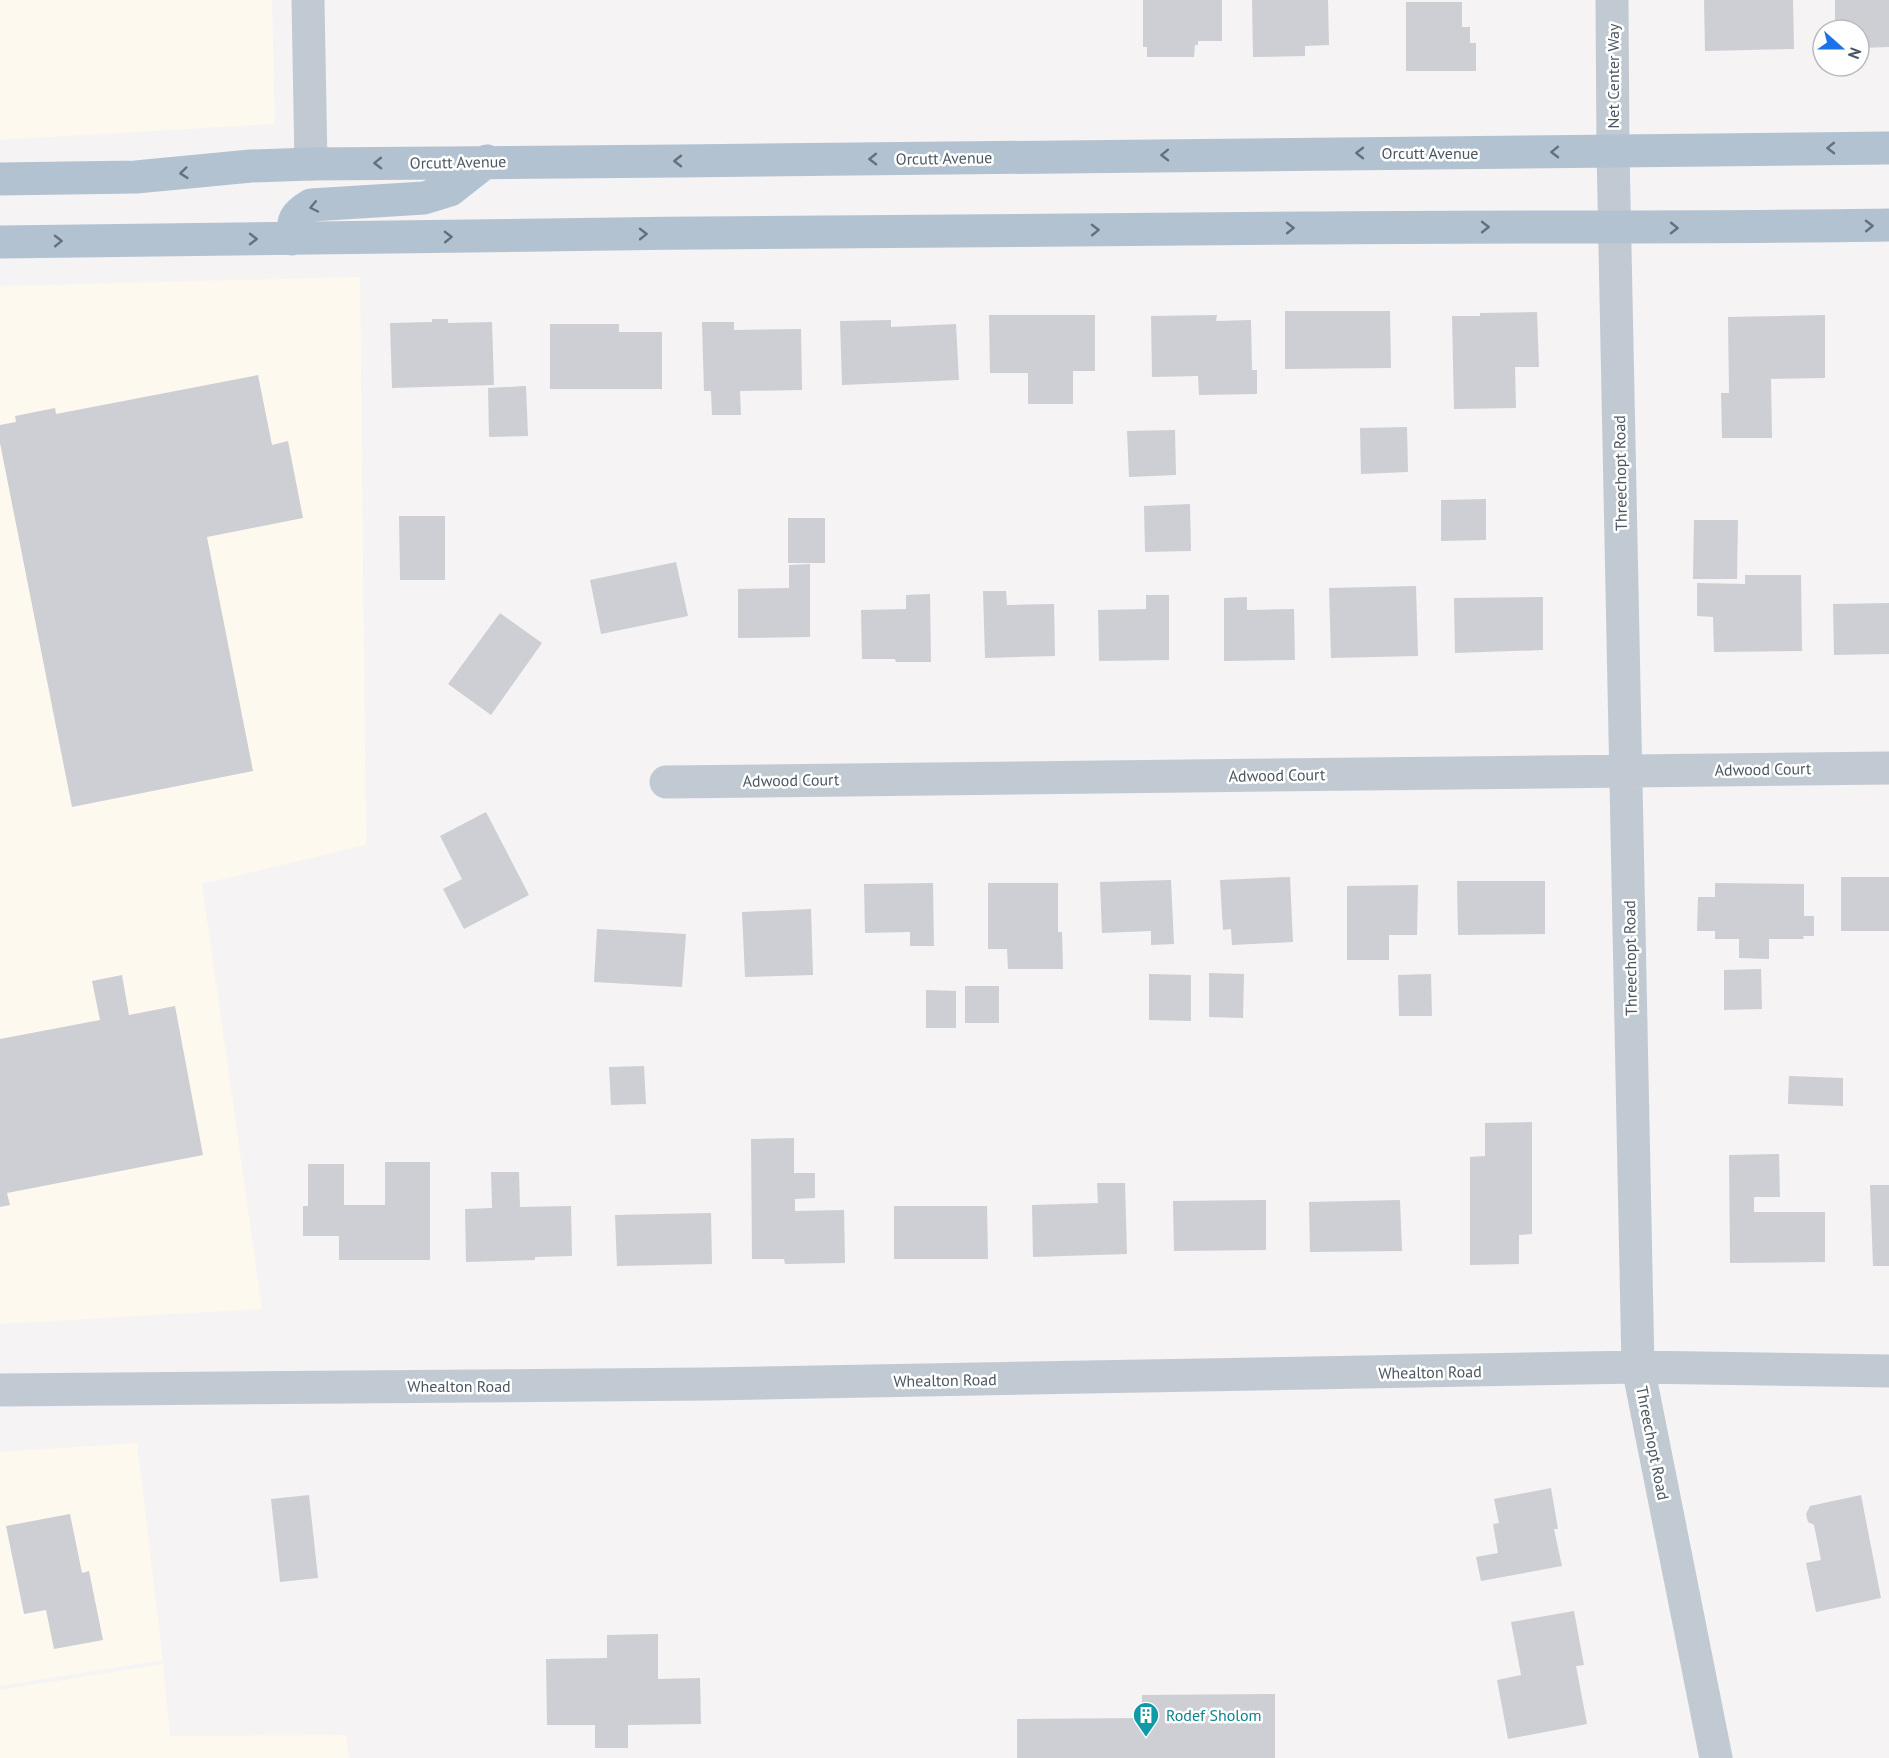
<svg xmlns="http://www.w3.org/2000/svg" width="1889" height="1758" viewBox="0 0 1889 1758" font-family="'PT Sans',sans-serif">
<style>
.commercial{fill:#fdf9ef}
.building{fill:#cdcfd5}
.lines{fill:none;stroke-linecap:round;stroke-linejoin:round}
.minor{stroke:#c1cad2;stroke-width:33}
.major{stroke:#b3c2d1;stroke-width:33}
.oneway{stroke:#64717d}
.labels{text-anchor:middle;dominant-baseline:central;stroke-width:5;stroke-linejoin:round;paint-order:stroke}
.street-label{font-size:16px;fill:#4a5661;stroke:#fff}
.culture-label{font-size:16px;fill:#0d838f;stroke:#fff;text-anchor:start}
</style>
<rect width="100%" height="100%" fill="#f5f3f3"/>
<path class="commercial" d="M0,0H272L275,124L0,140Z
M360,277L366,845L202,884L262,1309L0,1324V286Z
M137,1443L163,1660L0,1686V1452Z
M163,1664L170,1736L346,1735L349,1758H0V1690Z"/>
<path class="building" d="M1143,0H1222V41H1198V45H1195L1194,57H1147V47H1143Z
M1252,0H1328L1329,45L1305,46V56L1253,57Z
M1704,0H1793L1794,49L1705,51Z
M1835,0H1889V47L1859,48V30H1835Z
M1406,2H1462V27H1470V43H1476V71H1406Z
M1285,311H1390L1391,368L1285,369Z
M1537,312L1539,367H1515L1516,408L1454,409L1452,316H1480V313Z
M989,315H1095V371H1073V404H1028V373H990Z
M1217,315L1216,321L1251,320L1252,370H1257V394L1199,395L1198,376L1152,377L1151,316Z
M1825,315V378L1771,379L1772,438H1722L1721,393H1729L1728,317Z
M432,319H448V323L492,322L494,385L392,388L390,323L432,322Z
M891,320V327L956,324L959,380L842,385L840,321Z
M702,322H734V330L801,329L802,390L740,391L741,415H712L711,391H704Z
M550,324H619V332H662V389H550Z
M258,375L272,445L288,441L303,518L207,537L253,771L72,807L0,443V425L16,422L15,416L55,408L56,414Z
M526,386L528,436L489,437L488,388Z
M1407,427L1408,472L1361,474L1360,428Z
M1175,430L1176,475L1129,477L1127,431Z
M1486,499V540L1441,541V500Z
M1190,504L1191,551L1145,552L1144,506Z
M399,516H445V580H400Z
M788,518H825V563H788Z
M1694,520H1738L1737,579H1693Z
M676,562L688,616L601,634L590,580Z
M810,564V637L738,638V589L789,588V565Z
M1745,575H1801L1802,651L1714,652L1713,617L1697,616V583L1745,584Z
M1416,586L1418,656L1331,658L1329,588Z
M983,591H1006L1007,605L1054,604L1055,656L985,658Z
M930,594L931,662H896L895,659H862L861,610L906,609V595Z
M1146,595H1169V660L1099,661L1098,610L1146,609Z
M1247,597V610L1294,609L1295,660L1224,661V598Z
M1543,597V650L1455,653L1454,598Z
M1889,603V654L1834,655L1833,604Z
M500,613L542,643L491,715L448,684Z
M486,812L529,895L464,929L443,889L462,879L440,836Z
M1290,877L1293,942L1232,945L1231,929L1223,930L1220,880Z
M1841,877H1889V931H1841Z
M1171,880L1174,944L1151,945V931L1102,933L1100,882Z
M1457,881H1545V934L1458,935Z
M933,883L934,946H910V932L865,933L864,884Z
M988,883H1058V932H1062L1063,969H1008L1007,949H988Z
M1715,883L1804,884V916H1814V936H1803L1804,939H1769V959L1739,958V939H1715V931H1697L1698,897H1715Z
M1418,885L1417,935H1389V960H1347V886Z
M811,909L813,975L745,977L742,912Z
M597,929L686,934L682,987L594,982Z
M1761,969L1762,1009L1724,1010V970Z
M1209,973L1244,974L1243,1018L1209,1017Z
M1149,974L1191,975V1021L1149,1020Z
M1431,974L1432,1016H1399L1398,975Z
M122,975L129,1015L175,1006L203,1155L7,1193L10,1205L0,1207V1039L100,1020L92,981Z
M965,986H999V1023H965Z
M926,990L956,991V1028H926Z
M644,1066L646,1104L611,1105L609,1067Z
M1789,1076L1843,1078V1106L1788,1104Z
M1532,1122V1234L1519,1235V1264L1470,1265V1157L1485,1156V1123Z
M794,1138V1173H815V1198L795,1199V1211L844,1210L845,1263L785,1264L784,1259H752L751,1139Z
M1779,1154L1780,1197H1754V1212H1825V1262L1730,1263L1729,1155Z
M385,1162H430V1260H339V1236H303V1206H308V1164H344V1205H385Z
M491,1172H519L520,1207L571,1206L572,1256L535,1257V1260L466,1262L465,1209L492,1208Z
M1097,1183H1125L1127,1254L1033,1257L1032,1205L1098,1203Z
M1870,1185H1889V1266H1873Z
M1266,1200V1250L1174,1251L1173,1201Z
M1400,1200L1402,1251L1310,1252L1309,1202Z
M894,1206H987L988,1259H894Z
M711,1213L712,1264L617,1266L615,1215Z
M1551,1488L1558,1529H1554L1562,1566L1481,1581L1476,1557L1498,1553L1493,1524L1499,1523L1494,1499Z
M309,1495L318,1578L280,1582L271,1499Z
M1861,1495L1881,1598L1816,1612L1806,1563L1821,1560L1814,1525L1808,1522L1806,1514L1810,1506Z
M70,1514L82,1573L89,1571L103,1640L54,1649L46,1610L24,1614L6,1526Z
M1574,1611L1584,1665L1576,1666L1587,1724L1508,1739L1497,1680L1521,1675L1511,1622Z
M658,1634V1679L700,1678L701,1724L628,1725V1748H595V1725H547L546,1659L607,1658V1635Z
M1275,1694V1758H1017V1719L1142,1718V1695Z"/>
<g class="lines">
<path class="minor" d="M308,0L311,164
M1612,0L1613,151L1638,1367L1716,1758
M666,782L1889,768
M0,1390L708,1384L1638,1367L1889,1371"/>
<path class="major" d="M0,179L136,177L251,166L311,164L679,161L1889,148
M292,239C293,220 294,215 311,205L424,198L450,190L487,161
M0,242C437,235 873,231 1310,228C1503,226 1696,228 1889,225"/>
</g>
<defs><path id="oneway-chevron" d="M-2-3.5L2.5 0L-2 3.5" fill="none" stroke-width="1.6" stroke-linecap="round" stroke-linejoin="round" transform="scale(1.5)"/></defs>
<g class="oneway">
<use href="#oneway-chevron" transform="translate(1831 148) rotate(179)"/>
<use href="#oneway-chevron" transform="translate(1555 152) rotate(179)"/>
<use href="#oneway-chevron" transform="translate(1360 153) rotate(180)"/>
<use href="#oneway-chevron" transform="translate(1165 155) rotate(179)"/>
<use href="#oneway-chevron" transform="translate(873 159) rotate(179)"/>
<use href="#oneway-chevron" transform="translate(678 161) rotate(180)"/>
<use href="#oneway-chevron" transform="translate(378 163) rotate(179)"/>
<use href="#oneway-chevron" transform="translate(184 173) rotate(174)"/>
<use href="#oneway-chevron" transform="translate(314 207) rotate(168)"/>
<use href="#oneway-chevron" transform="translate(1869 226) rotate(-1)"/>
<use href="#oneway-chevron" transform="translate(1485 227)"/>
<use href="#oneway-chevron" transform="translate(1290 228) rotate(-1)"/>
<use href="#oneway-chevron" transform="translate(1674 228) rotate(1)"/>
<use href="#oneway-chevron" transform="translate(1095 230) rotate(-1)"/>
<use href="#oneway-chevron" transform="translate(643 234) rotate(-1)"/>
<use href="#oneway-chevron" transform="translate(448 237) rotate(-1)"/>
<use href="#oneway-chevron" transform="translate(253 239)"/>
<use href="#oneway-chevron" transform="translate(58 241) rotate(-1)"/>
</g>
<defs>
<g id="building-pin" transform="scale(1.35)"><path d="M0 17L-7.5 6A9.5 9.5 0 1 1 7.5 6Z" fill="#0f9aa8" stroke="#fff"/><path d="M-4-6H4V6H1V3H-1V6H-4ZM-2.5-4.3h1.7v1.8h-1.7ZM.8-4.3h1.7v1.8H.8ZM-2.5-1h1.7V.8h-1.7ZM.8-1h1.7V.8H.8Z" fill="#fff"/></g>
</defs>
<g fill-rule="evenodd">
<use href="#building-pin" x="1146" y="1715"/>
</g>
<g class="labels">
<g class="street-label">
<text transform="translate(1613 76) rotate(-90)">Net Center Way</text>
<text x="1430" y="153">Orcutt Avenue</text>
<text transform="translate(944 158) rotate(-1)">Orcutt Avenue</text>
<text transform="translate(458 162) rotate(-1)">Orcutt Avenue</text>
<text transform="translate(1620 473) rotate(-91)">Threechopt Road</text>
<text transform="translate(1763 769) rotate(-1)">Adwood Court</text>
<text transform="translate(1277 775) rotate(-1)">Adwood Court</text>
<text transform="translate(791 780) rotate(-1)">Adwood Court</text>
<text transform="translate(1630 958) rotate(-91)">Threechopt Road</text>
<text transform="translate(1430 1372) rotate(-1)">Whealton Road</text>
<text transform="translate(945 1380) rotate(-1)">Whealton Road</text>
<text x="459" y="1386">Whealton Road</text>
<text transform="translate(1653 1443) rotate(79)">Threechopt Road</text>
</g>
<g class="culture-label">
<text x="1166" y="1715">Rodef Sholom</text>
</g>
</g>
<g transform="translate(1841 48) rotate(111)"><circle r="28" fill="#ffffff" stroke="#b7bbc0" stroke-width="1.5"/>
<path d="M0-4.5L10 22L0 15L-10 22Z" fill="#1a73e8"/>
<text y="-9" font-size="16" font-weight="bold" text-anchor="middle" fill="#4a5661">N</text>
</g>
</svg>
